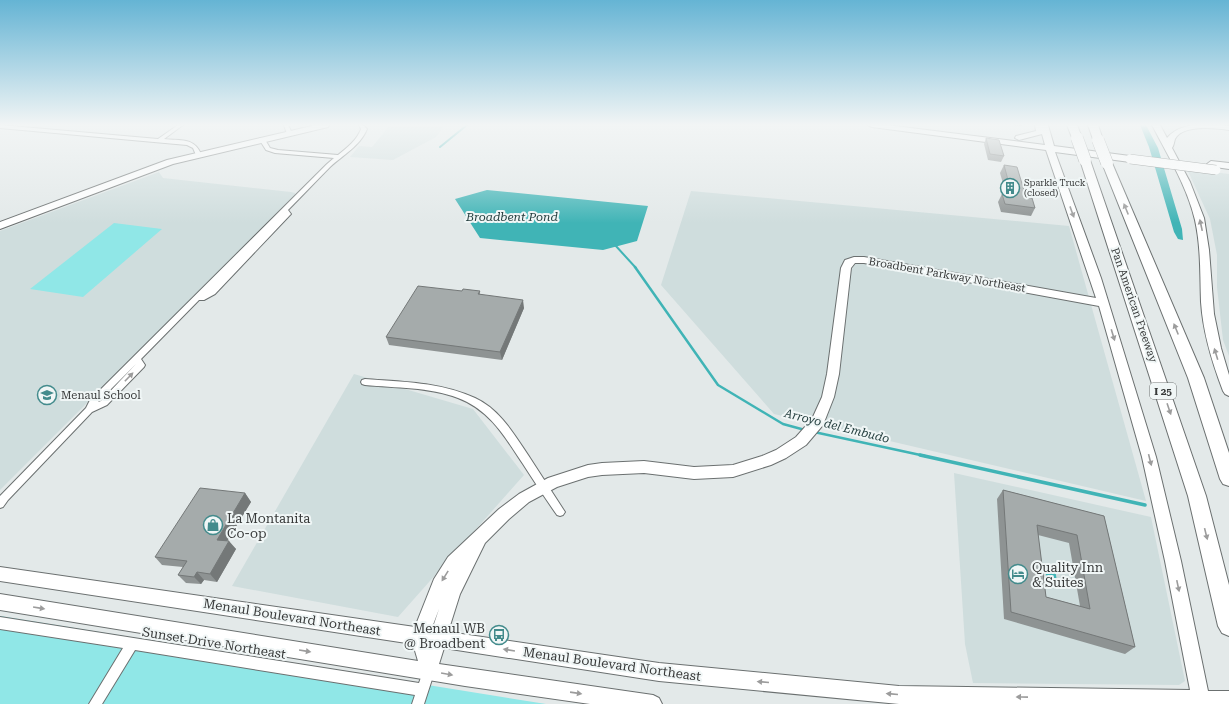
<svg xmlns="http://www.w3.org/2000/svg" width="1229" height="704" viewBox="0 0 1229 704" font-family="'Roboto Serif',serif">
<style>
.built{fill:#cfdddd}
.green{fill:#90e7e7}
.water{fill:#40b4b6}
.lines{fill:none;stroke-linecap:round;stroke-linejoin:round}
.stream-far2{stroke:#40b4b6;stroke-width:2}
.stream-far1{stroke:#40b4b6;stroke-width:2.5}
.stream{stroke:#40b4b6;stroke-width:3.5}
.street-casing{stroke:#6b7070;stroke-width:2}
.secondary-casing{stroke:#6b7070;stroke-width:2}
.primary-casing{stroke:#6b7070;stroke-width:2}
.highway-casing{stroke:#6b7070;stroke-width:2}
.street{fill:#fff;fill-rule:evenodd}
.secondary{fill:#fff;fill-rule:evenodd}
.primary{fill:#fff;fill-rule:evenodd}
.highway{fill:#fff;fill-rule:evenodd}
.secondary-bridge-casing{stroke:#6b7070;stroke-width:10;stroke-linecap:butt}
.highway-bridge-casing{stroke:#6b7070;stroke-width:13;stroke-linecap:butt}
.secondary-bridge{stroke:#fff;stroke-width:9}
.highway-bridge{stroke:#fff;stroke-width:12}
.wall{fill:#8e9393;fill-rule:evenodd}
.shaded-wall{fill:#747878}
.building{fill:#a5abab;stroke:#747878;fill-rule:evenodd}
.oneway{fill:#9c9c9c}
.labels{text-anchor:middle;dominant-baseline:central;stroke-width:4;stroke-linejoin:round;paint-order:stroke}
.far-poi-label{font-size:9px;fill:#383a3a;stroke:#f0f6f6;text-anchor:start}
.shield{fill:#f0f6f6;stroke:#6f7272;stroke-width:1}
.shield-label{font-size:10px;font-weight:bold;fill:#383a3a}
.street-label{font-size:11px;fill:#383a3a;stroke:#f0f6f6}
.poi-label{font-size:11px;fill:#383a3a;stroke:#f0f6f6;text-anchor:start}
.water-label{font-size:12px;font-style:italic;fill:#253f3f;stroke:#f0f6f6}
.near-poi-label{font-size:13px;fill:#383a3a;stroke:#f0f6f6;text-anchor:start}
.near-street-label{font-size:13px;fill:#383a3a;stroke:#f0f6f6}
</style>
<rect width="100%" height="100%" fill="#e3e9e9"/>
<path class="built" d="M390,125H445L436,137L393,160L350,157L359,146L372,147Z
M1187,169L1229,174V356L1223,340L1217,287V255L1210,219Z
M159,172L163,178L291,192L295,193V195L0,490V231Z
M691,191L1069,226L1146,501L774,414L661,285Z
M354,374L473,409L524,475L398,617L232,586Z
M954,473L1151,517L1185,681L1179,685L973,683L965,644Z"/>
<path class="green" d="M114,223L162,229L83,297L30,289Z
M0,616L546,704H0Z"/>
<path class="water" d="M1140,125H1146L1158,148L1182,229L1183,240L1178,239L1174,232L1149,147Z
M487,190L648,206L637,241L603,250L480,238L455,199Z
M1047,564L1055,568L1057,582L1055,584L1047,580L1044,565Z"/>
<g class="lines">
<path class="stream-far2" d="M440,147L467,125
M615,245L636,268"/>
<path class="stream-far1" d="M635,267L718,385L783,424L805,430
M814,432L925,456"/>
<path class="stream" d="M920,455L1145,505"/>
<g class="street-casing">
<path id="street" d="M0,125L158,139L178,125H183L164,139C180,141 194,137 201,154L196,155L193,148L187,145L0,128Z
M284,125H288L292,133L291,134H287Z
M359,125H363L367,129C360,146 343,155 330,167C316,181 302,196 288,210L291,214L290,215L215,294L204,300H199L141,359L145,365L144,367L107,405L92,412L8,500L3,507L0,508V496L2,494L86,408L90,400L327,164L334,158L275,153L266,150L259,139L260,138H264L270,148L278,150L338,155C347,148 357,140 361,129ZM284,214L209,290L208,291ZM136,364L101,401L98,402Z
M365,379C402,382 441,382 475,398C501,410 515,436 530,458C541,475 552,492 563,509L565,512L563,515L560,516L557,515C545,498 534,481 523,464C505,437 490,410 458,398C430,387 395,388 365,385L362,384L361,382L362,380Z
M0,617L419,683L425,666L429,664L433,666L435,670L424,704H412L415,695L135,650L102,704H89L123,648L0,629Z"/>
</g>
<g class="secondary-casing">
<path id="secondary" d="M868,125H887L1045,145L1042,134L1019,140L1015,138L1016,136L1036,131L1035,125H1048L1054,146L1130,156L1134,159L1130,162L1055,152L1101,278L1156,457L1181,561L1208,691H1229V704H899L659,681L444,648L439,664L653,695L659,698L662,704H590L465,686L0,610V594L418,661L413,644L0,581V567L415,627L434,579L448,557L499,509L519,494L548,478L588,465L602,463L644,461L694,467L733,465L762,456L776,450L796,437L812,419L822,397L827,374L841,268L845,260L854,257H864L1096,298L1046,150L872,127ZM855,263H864L1099,306L1142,457L1165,561L1190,690L899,686L659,663L448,632L460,594L485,543L509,519L529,502L557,487L588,477L602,475L644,473L694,479L733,477L771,465L786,458L806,445L823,425L834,397L839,374L851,268ZM439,609L432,630H431Z
M1152,125H1160L1167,138C1181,121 1209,123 1229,126V130C1215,128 1183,124 1175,139C1174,142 1174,145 1172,148L1190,182L1204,218L1209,250L1214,314L1221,348L1229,375V396L1225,394L1223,391C1212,362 1203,333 1201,302C1200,274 1201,247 1195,220C1187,186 1168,156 1152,125Z
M1211,161L1229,163V169L1208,166L1207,164Z"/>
</g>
<g class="primary-casing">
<path id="primary" d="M316,125H329L328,127L173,164L0,229V222L167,160Z"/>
</g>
<g class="highway-casing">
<path id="highway" d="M1067,125H1077L1082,138L1081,140H1073Z
M1088,125H1098L1103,140L1102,142H1094Z
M1085,157L1090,160L1206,496L1229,585V636L1222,633L1218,626L1188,496L1080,160Z
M1107,160L1112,163L1204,378L1229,453V486L1223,484L1220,479L1188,378L1102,163Z"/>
</g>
<use href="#street" class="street"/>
<use href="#secondary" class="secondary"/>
<use href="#primary" class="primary"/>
<use href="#highway" class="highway"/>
<g class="secondary-bridge-casing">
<path id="secondary-bridge" d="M1130,159L1216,170"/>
</g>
<g class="highway-bridge-casing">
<path id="highway-bridge" d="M1077,138L1085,160
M1098,140L1107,163"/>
</g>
<use href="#secondary-bridge" class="secondary-bridge"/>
<use href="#highway-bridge" class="highway-bridge"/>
</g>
<path class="wall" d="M1011,125H1023L1022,126Z
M986,138L1004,156L1001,162L988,160L984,144Z
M1004,165L1026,197L1035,208L1031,216L1001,212L998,202L1002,194H1006L1000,173Z
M480,291V294L524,308L502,360L389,345L386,337Z
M1003,490L1104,516L1135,647L1125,654L1004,619L997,499ZM1038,535L1069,543L1080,606L1046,597Z
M245,493L251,502L227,541L236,549L217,582L204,580L201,584L186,583L178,575L183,567L162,565L155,557Z"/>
<path class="shaded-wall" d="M523,300L524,308L502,360L500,352Z
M245,493L251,502L223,548L217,540Z
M229,541L236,549L217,582L210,574Z
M197,572L204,580L201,584L194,577Z"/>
<path class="building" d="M986,138L999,140L1004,156L990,154Z
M1004,165L1017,167L1026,197L1032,198L1035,208L1005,204L1002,194L1012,195Z
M418,286L462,291L463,289L480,291L478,294L523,300L500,352L386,337Z
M200,488L245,493L217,540L229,541L210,574L197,572L194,577L178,575L187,561L155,557Z
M1003,490L1104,516L1135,647L1011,612ZM1037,525L1077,535L1090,609L1046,597Z"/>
<defs><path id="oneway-solid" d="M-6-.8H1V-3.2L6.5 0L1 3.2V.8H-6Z"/></defs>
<g class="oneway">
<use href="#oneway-solid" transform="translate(1126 209) rotate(-112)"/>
<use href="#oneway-solid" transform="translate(1072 212) rotate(70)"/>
<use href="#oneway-solid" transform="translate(1201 225) rotate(-102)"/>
<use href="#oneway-solid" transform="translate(1176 329) rotate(-112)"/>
<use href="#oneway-solid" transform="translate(1113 335) rotate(73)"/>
<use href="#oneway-solid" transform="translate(1216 354) rotate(-107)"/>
<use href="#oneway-solid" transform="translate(129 377) rotate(-46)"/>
<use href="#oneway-solid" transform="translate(1169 409) rotate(71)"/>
<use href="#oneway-solid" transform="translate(1150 460) rotate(76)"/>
<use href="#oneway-solid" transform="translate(1206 534) rotate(76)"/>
<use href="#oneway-solid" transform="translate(445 576) rotate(122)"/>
<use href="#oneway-solid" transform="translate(1178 586) rotate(78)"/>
<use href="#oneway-solid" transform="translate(39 608) rotate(9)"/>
<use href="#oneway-solid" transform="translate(509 650) rotate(-171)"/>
<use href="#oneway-solid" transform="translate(305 651) rotate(9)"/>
<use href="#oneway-solid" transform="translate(447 674) rotate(10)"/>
<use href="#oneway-solid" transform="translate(763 682) rotate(-175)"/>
<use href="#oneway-solid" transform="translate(576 693) rotate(8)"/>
<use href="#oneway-solid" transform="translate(892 694) rotate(-175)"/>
<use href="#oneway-solid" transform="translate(1022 697) rotate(-179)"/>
</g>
<linearGradient id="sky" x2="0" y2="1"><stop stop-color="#65b4d4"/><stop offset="0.56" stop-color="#f2f5f5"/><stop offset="1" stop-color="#f2f5f5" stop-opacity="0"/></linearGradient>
<rect width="1229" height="223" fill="url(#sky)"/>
<defs>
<g id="building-ring" transform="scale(1)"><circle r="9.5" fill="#f0f6f6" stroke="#438b8c" stroke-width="1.5"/><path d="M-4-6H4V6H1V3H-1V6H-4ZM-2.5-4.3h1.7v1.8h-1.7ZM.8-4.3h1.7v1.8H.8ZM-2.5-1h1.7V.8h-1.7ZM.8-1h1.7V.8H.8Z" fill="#438b8c"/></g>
<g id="school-ring" transform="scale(1)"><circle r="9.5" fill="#f0f6f6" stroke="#438b8c" stroke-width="1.5"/><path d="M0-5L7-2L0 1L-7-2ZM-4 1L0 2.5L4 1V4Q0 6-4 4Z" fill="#438b8c"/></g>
<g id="shop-ring" transform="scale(1)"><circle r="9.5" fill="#f0f6f6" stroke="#438b8c" stroke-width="1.5"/><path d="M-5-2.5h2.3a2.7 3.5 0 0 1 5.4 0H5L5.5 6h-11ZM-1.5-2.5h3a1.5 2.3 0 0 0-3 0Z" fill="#438b8c"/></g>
<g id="hotel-ring" transform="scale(1)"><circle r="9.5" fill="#f0f6f6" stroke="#438b8c" stroke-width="1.5"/><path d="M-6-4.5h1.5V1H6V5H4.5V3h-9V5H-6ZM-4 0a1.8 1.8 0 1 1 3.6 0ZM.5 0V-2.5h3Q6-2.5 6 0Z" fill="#438b8c"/></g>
<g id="bus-ring" transform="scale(1)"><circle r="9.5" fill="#f0f6f6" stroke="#438b8c" stroke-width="1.5"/><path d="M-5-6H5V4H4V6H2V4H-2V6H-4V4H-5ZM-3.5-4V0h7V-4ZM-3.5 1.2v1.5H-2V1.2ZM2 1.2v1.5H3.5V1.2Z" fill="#438b8c"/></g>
</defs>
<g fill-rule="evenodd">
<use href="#building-ring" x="1010" y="188"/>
<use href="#school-ring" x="47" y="395"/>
<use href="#shop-ring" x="213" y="525"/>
<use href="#hotel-ring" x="1018" y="574"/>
<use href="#bus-ring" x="499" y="635"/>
</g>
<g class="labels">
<g class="far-poi-label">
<text x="1024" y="183">Sparkle Truck<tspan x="1024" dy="10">(closed)</tspan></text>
</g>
<rect class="shield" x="1150" y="383" width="26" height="16" rx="3"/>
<g class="shield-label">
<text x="1163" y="391">I 25</text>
</g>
<g class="street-label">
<text transform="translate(947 275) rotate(10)">Broadbent Parkway Northeast</text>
<text transform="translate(1134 305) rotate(71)">Pan American Freeway</text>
</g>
<g class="poi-label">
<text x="61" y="395">Menaul School</text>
</g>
<g class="water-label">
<text x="512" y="217">Broadbent Pond</text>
<text transform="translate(837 426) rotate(14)">Arroyo del Embudo</text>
</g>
<g class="near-poi-label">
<text x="227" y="518">La Montanita<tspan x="227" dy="15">Co-op</tspan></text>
<text x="1032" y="567">Quality Inn<tspan x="1032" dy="15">&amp; Suites</tspan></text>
<text x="485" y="628" text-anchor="end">Menaul WB<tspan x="485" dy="15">@ Broadbent</tspan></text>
</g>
<g class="near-street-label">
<text transform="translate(292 617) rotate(9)">Menaul Boulevard Northeast</text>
<text transform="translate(214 643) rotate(9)">Sunset Drive Northeast</text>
<text transform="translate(612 664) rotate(8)">Menaul Boulevard Northeast</text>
</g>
</g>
</svg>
